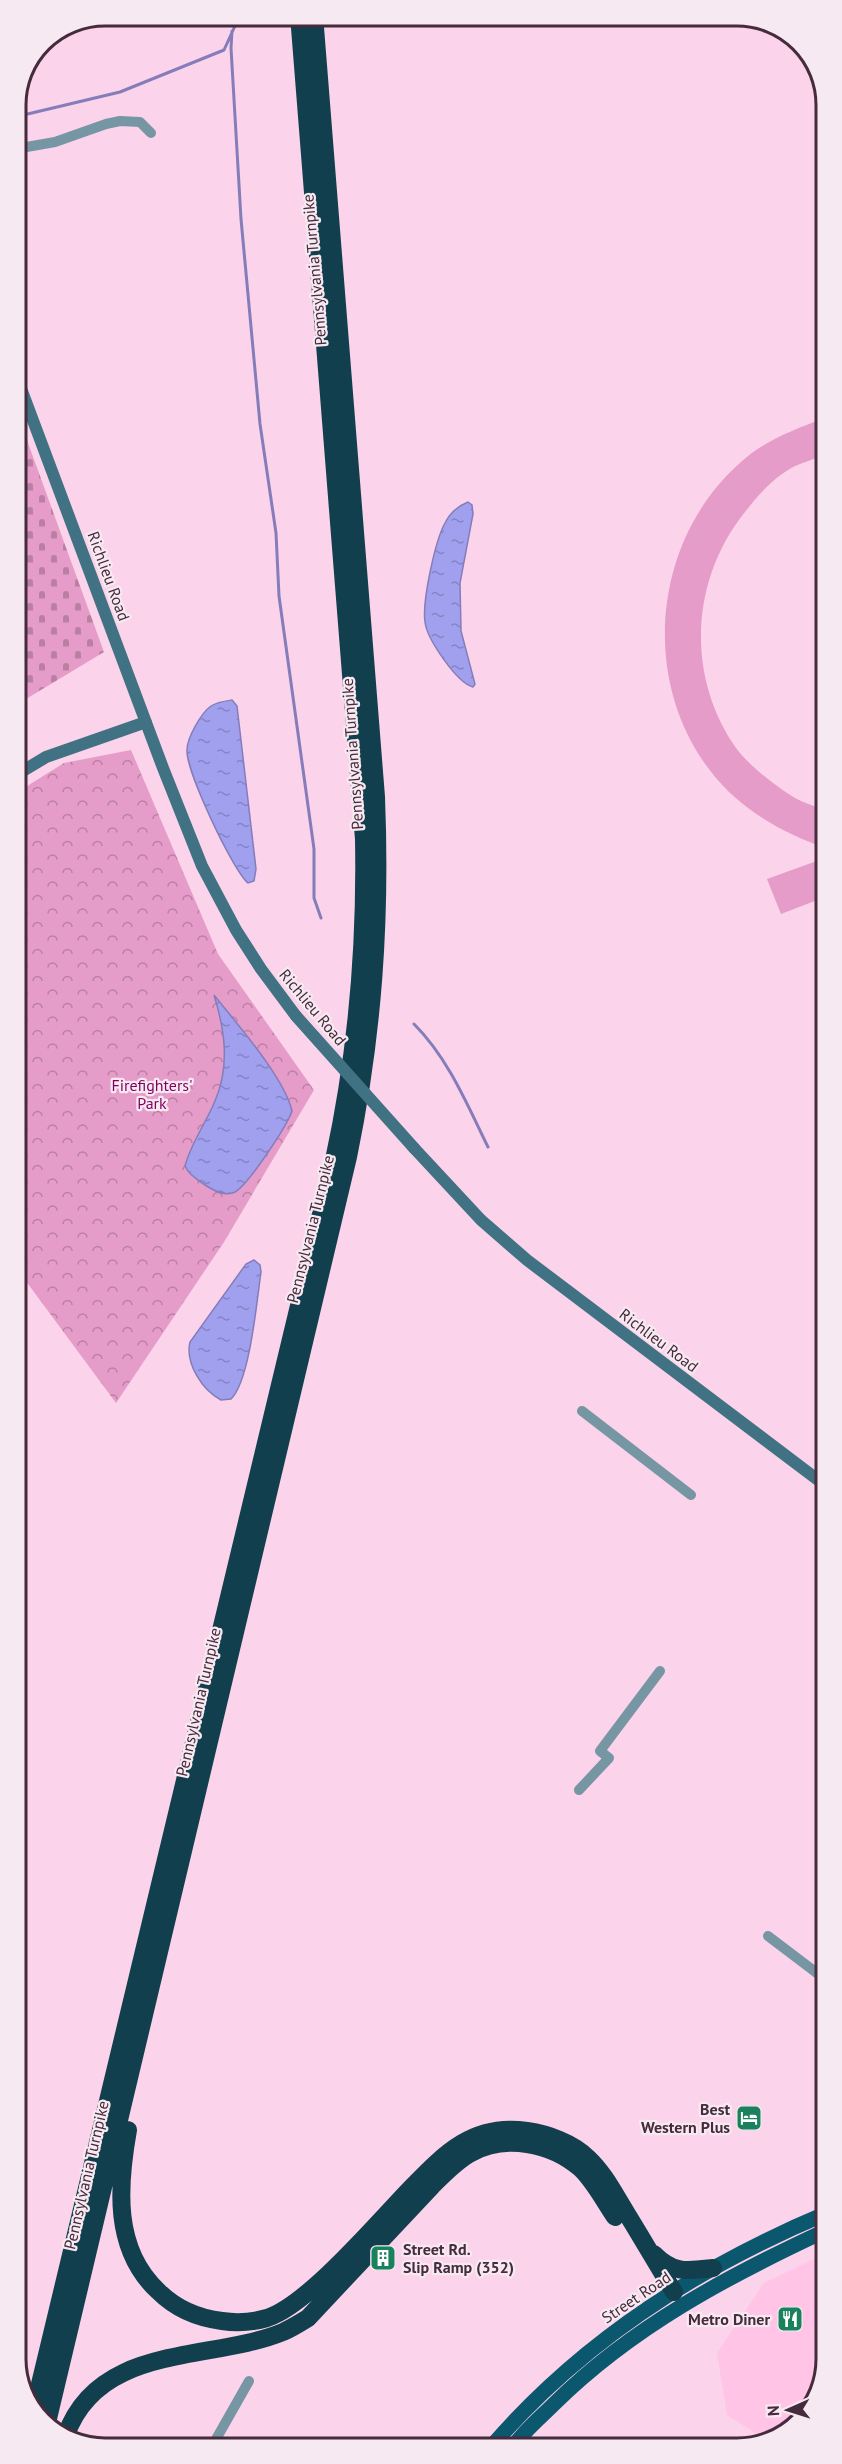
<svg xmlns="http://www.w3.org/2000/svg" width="842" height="2464" viewBox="0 0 842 2464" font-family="'PT Sans',sans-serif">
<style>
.built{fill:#ffc4e6}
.green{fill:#e59cc8}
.cemetery{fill:url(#cemetery-stones)}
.park{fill:url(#park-crowns)}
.water{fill:url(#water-ripples);stroke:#857db9;stroke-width:1.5}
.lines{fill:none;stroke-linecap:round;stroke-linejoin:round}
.stream{stroke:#857db9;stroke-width:3}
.street{stroke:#7696a3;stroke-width:10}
.secondary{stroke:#407284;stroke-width:12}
.primary{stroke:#0b586e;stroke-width:15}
.highway{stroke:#123f4d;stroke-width:18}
.secondary-bridge{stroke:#407284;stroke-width:12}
.labels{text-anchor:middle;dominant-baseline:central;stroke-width:4.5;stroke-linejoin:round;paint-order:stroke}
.street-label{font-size:16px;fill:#452b3b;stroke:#f7e9f1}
.park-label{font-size:16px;fill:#7f005f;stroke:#f7e9f1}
.poi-label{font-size:16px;font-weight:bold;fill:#452b3b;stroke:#f7e9f1;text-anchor:end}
.rim{fill:none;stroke:#452b3b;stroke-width:3}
</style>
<defs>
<pattern id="cemetery-stones" width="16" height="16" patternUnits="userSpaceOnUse" patternTransform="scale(1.5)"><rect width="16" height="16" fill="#e59cc8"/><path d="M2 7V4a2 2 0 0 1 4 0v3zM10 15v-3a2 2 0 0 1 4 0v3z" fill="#bb7fa4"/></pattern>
<pattern id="park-crowns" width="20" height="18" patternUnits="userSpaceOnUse" patternTransform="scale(1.5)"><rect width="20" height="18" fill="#e59cc8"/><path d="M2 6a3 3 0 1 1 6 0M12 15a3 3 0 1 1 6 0" fill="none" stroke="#bb7fa4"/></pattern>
<pattern id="water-ripples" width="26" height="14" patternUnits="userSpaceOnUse" patternTransform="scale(1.5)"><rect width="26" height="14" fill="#a0a0ef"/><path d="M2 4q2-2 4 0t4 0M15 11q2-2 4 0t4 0" fill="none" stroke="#8483c3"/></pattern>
</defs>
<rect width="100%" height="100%" fill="#fbd3ea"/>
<path class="built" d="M827,2253V2360L820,2380L787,2428L768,2441L727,2415L717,2353L764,2283Z"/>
<path class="green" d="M824,418V455C815,459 804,462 795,466C775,476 758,495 745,512C690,580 686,677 736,748C748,765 778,788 795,798C804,803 815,806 825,810V848C789,835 756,818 728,791C638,701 646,545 741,462C765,440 794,430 824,418Z
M825,858V897L781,914L767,879Z"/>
<path class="cemetery" d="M16,410L104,652L16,705Z"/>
<path class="park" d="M131,750L218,954L314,1090L224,1242L116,1403L17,1269L16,793L64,763Z"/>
<path class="water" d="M468,502L472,505L473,514L460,583L461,631L475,684L473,687C457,683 427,639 425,622C422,602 435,541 445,523C450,513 458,506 468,502Z
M232,700L237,706L256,869L254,881L248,883C232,869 186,771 187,750C187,738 201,713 211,706C217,702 225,701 232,700Z
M214,995C237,1024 284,1077 292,1111C287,1126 248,1185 235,1192C225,1197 213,1190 205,1185C197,1179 189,1175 185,1166C191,1143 206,1123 215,1101C230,1066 225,1031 214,995Z
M254,1260L260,1265L261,1272C257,1299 250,1381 231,1399L221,1400C202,1390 185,1363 190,1342L246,1264Z"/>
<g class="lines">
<path class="stream" d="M232,31L231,48L241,219L260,424L276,533L279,596L314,849V898L321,918
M15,117L120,92L224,50L240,15
M414,1024C448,1058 467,1104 488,1147"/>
<path class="street" d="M15,149L55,142L106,124L120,121L140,122L151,133
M582,1411L691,1495
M579,1790L609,1758L600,1751L660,1671
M768,1936L826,1980
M211,2448L249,2381"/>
<path class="secondary" d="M16,375L163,768L202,866L236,930L261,969L296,1016
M16,775L46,757L146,722
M414,1148L481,1220L527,1260L826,1486"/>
<path class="primary" d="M491,2447C581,2342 700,2266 827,2213
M513,2447C524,2431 540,2418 554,2404C632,2327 728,2276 827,2230"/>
<path class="highway" d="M128,2130C118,2186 113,2249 158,2291C176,2309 197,2318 222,2321C236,2323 253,2322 267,2318C308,2305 379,2221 411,2188C445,2153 474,2123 527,2131C548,2134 573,2143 588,2158C605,2174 615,2195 627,2214C643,2240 658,2266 674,2292
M654,2254C674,2274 687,2271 713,2268
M34,2409L334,1160C357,1054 366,947 364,839L299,15
M46,2427L348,1157C373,1035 381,922 376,797L314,15
M66,2435C99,2343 210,2362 283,2332C292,2328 300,2323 308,2318L432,2186C444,2174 456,2161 471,2153C505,2134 551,2143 580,2168C594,2181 604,2201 615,2217"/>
<path class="secondary-bridge" d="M296,1016L414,1148"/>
</g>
<defs>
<g id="hotel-square" transform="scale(1.35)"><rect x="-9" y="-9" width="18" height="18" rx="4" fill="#19815b" stroke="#f7e9f1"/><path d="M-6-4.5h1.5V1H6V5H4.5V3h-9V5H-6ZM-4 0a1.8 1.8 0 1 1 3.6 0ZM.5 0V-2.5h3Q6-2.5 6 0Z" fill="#fff"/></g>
<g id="building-square" transform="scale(1.35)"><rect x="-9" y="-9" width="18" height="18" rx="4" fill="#19815b" stroke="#f7e9f1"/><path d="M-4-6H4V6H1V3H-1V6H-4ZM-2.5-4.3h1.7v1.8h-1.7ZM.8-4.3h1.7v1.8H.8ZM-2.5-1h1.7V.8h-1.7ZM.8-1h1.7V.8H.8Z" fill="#fff"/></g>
<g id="restaurant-square" transform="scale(1.35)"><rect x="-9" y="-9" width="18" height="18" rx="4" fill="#19815b" stroke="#f7e9f1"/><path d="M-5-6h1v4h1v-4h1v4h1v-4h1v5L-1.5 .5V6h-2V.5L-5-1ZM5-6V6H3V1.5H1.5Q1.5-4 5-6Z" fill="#fff"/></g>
</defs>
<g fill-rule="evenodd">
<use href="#hotel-square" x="749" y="2118"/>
<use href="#building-square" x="383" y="2258"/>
<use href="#restaurant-square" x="790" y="2319"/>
</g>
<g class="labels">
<g class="street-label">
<text transform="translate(314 270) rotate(-95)">Pennsylvania Turnpike</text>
<text transform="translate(109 576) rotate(70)">Richlieu Road</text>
<text transform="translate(352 754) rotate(-94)">Pennsylvania Turnpike</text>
<text transform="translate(313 1007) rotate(50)">Richlieu Road</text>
<text transform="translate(310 1229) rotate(-76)">Pennsylvania Turnpike</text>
<text transform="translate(659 1340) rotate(37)">Richlieu Road</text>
<text transform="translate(198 1702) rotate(-77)">Pennsylvania Turnpike</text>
<text transform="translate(86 2175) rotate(-77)">Pennsylvania Turnpike</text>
<text transform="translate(636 2297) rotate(-34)">Street Road</text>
</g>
<g class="park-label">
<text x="152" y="1085">Firefighters'<tspan x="152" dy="18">Park</tspan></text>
</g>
<g class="poi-label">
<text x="730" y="2109">Best<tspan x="730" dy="18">Western Plus</tspan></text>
<text x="403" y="2249" text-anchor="start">Street Rd.<tspan x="403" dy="18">Slip Ramp (352)</tspan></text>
<text x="770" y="2319">Metro Diner</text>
</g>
</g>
<path d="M0 0H842V2464H0ZM105 26H737A79 79 0 0 1 816 105V2359A79 79 0 0 1 737 2438H105A79 79 0 0 1 26 2359V105A79 79 0 0 1 105 26Z" fill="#f7e9f1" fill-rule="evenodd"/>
<path class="rim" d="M105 26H737A79 79 0 0 1 816 105V2359A79 79 0 0 1 737 2438H105A79 79 0 0 1 26 2359V105A79 79 0 0 1 105 26Z"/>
<g transform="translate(788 2410) rotate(267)" stroke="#f7e9f1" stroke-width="4.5" paint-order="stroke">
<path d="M0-4.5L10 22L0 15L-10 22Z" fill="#452b3b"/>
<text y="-9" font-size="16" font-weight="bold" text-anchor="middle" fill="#452b3b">N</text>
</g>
</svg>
